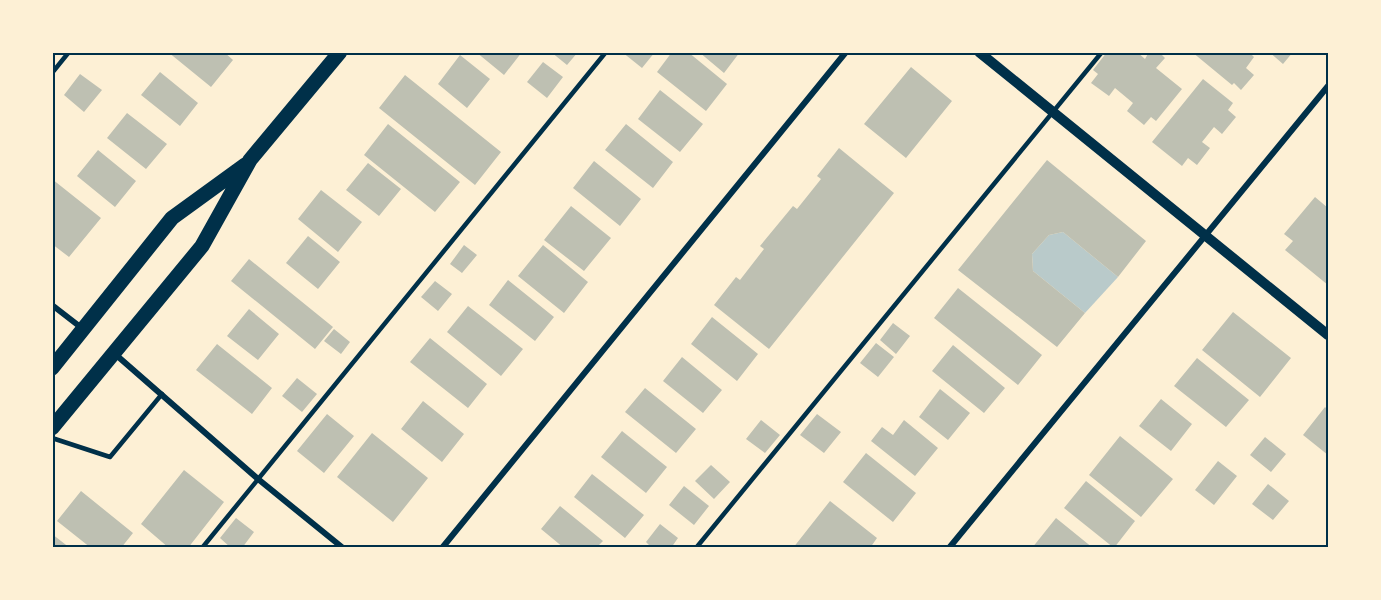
<svg xmlns="http://www.w3.org/2000/svg" width="1381" height="600" viewBox="0 0 1381 600" font-family="'Source Sans 3',sans-serif">
<style>
.green{fill:#b9caca}
.building{fill:#bec0b2}
.lines{fill:none;stroke-linecap:round;stroke-linejoin:round}
.service{stroke:#003049;stroke-width:4.5}
.minor{stroke:#003049;stroke-width:6}
.tertiary{stroke:#003049;stroke-width:10}
.primary{stroke:#003049;stroke-width:15}
.neatline{fill:none;stroke:#003049;stroke-width:2}
</style>
<rect width="100%" height="100%" fill="#fdf0d5"/>
<path class="green" d="M1063,232L1118,277L1085,313L1033,271L1032,254L1049,235Z"/>
<path class="building" d="M168,52H224L233,60L211,87Z
M476,52H522L504,75Z
M551,52H578L567,65Z
M622,52H655L642,68Z
M672,52H688L727,84L706,111L657,72Z
M699,52H740L724,73Z
M1107,52H1137L1145,59L1149,52H1159L1165,58L1156,68L1182,89L1156,121L1151,117L1144,125L1127,111L1133,103L1115,88L1109,96L1091,83L1098,74L1093,70Z
M1192,52H1249L1254,57L1246,68L1254,75L1241,90L1234,83L1232,85Z
M1269,52H1293L1283,64Z
M460,55L490,79L467,108L438,84Z
M543,62L563,77L547,98L527,82Z
M911,67L952,101L906,158L864,124Z
M160,72L198,103L180,126L141,95Z
M80,74L102,90L84,112L64,95Z
M405,75L501,152L475,185L379,108Z
M1203,79L1233,103L1228,110L1236,117L1222,134L1214,127L1202,142L1210,148L1197,165L1188,158L1182,166L1152,142Z
M660,90L703,124L680,152L638,119Z
M127,113L167,144L146,169L107,138Z
M388,124L460,182L435,212L364,155Z
M626,124L673,162L653,188L605,150Z
M839,148L894,193L769,349L714,305L736,277L740,280L764,249L760,246L793,206L797,209L821,179L817,176Z
M98,150L136,181L115,207L77,176Z
M1047,160L1146,241L1118,277L1063,232L1049,235L1032,254L1033,271L1085,313L1057,347L958,270Z
M594,161L641,199L620,226L573,188Z
M368,163L401,189L379,216L346,190Z
M52,179L101,218L69,257L52,244Z
M321,190L362,222L338,252L298,219Z
M1315,197L1328,208V285L1285,250L1293,241L1284,234Z
M571,206L611,238L584,271L544,240Z
M308,236L340,262L318,289L286,263Z
M464,245L477,255L462,273L450,264Z
M543,245L588,282L564,313L518,276Z
M249,259L333,327L315,349L231,281Z
M508,280L554,317L535,341L489,305Z
M435,281L452,294L438,311L421,297Z
M958,288L1042,355L1018,385L934,318Z
M468,306L523,349L501,376L447,332Z
M249,309L279,334L258,360L227,336Z
M1233,312L1291,358L1260,397L1202,350Z
M712,317L758,354L737,381L691,344Z
M893,323L910,336L896,354L880,340Z
M334,329L350,342L341,354L324,341Z
M430,338L487,384L468,408L410,362Z
M876,343L894,357L878,377L860,363Z
M217,344L272,388L252,414L196,370Z
M953,345L1005,388L984,413L932,371Z
M682,357L722,390L703,413L663,381Z
M1197,358L1249,400L1226,427L1174,386Z
M297,378L317,394L302,412L282,396Z
M645,388L696,429L676,453L625,412Z
M940,389L970,413L948,440L919,417Z
M1161,399L1192,424L1171,451L1139,426Z
M423,401L464,434L442,462L401,429Z
M1325,407L1328,410V455L1303,435Z
M327,414L354,436L324,473L297,451Z
M817,414L841,432L824,453L800,435Z
M761,420L780,435L765,453L746,439Z
M904,420L938,448L915,476L871,441L882,427L893,435Z
M622,431L667,467L646,493L601,457Z
M372,433L428,478L393,522L337,477Z
M1120,436L1173,479L1141,517L1089,475Z
M1265,437L1286,454L1271,472L1250,455Z
M866,453L916,493L893,522L843,482Z
M1218,461L1237,476L1214,505L1195,490Z
M711,465L730,482L714,499L695,481Z
M184,470L224,502L188,548H169L141,524Z
M592,474L644,515L625,538L574,497Z
M1086,481L1135,521L1114,548L1064,508Z
M1268,484L1289,501L1273,520L1252,504Z
M684,486L709,506L694,525L669,505Z
M81,491L133,533L121,548H91L57,521Z
M830,501L877,538L870,548H793Z
M560,506L603,541L599,545L603,548H564L541,529Z
M236,518L254,532L242,548H231L220,538Z
M1056,518L1093,548H1032Z
M660,524L678,538L671,548H652L646,542Z
M52,534L70,548H52Z"/>
<g class="lines">
<path class="service" d="M52,73L69,52
M52,438L110,457L162,394
M202,548L606,52
M696,548L1102,52"/>
<path class="minor" d="M52,305L83,329
M115,354L258,479L343,548
M442,548L846,52
M949,548L1328,86"/>
<path class="tertiary" d="M979,52L1328,335"/>
<path class="primary" d="M52,368L172,218L245,165
M52,428L202,246L250,160L340,52"/>
</g>
<rect width="1381" height="600" fill="none" stroke="#fdf0d5" stroke-width="108"/>
<rect x="54" y="54" width="1273" height="492" class="neatline"/>
</svg>
